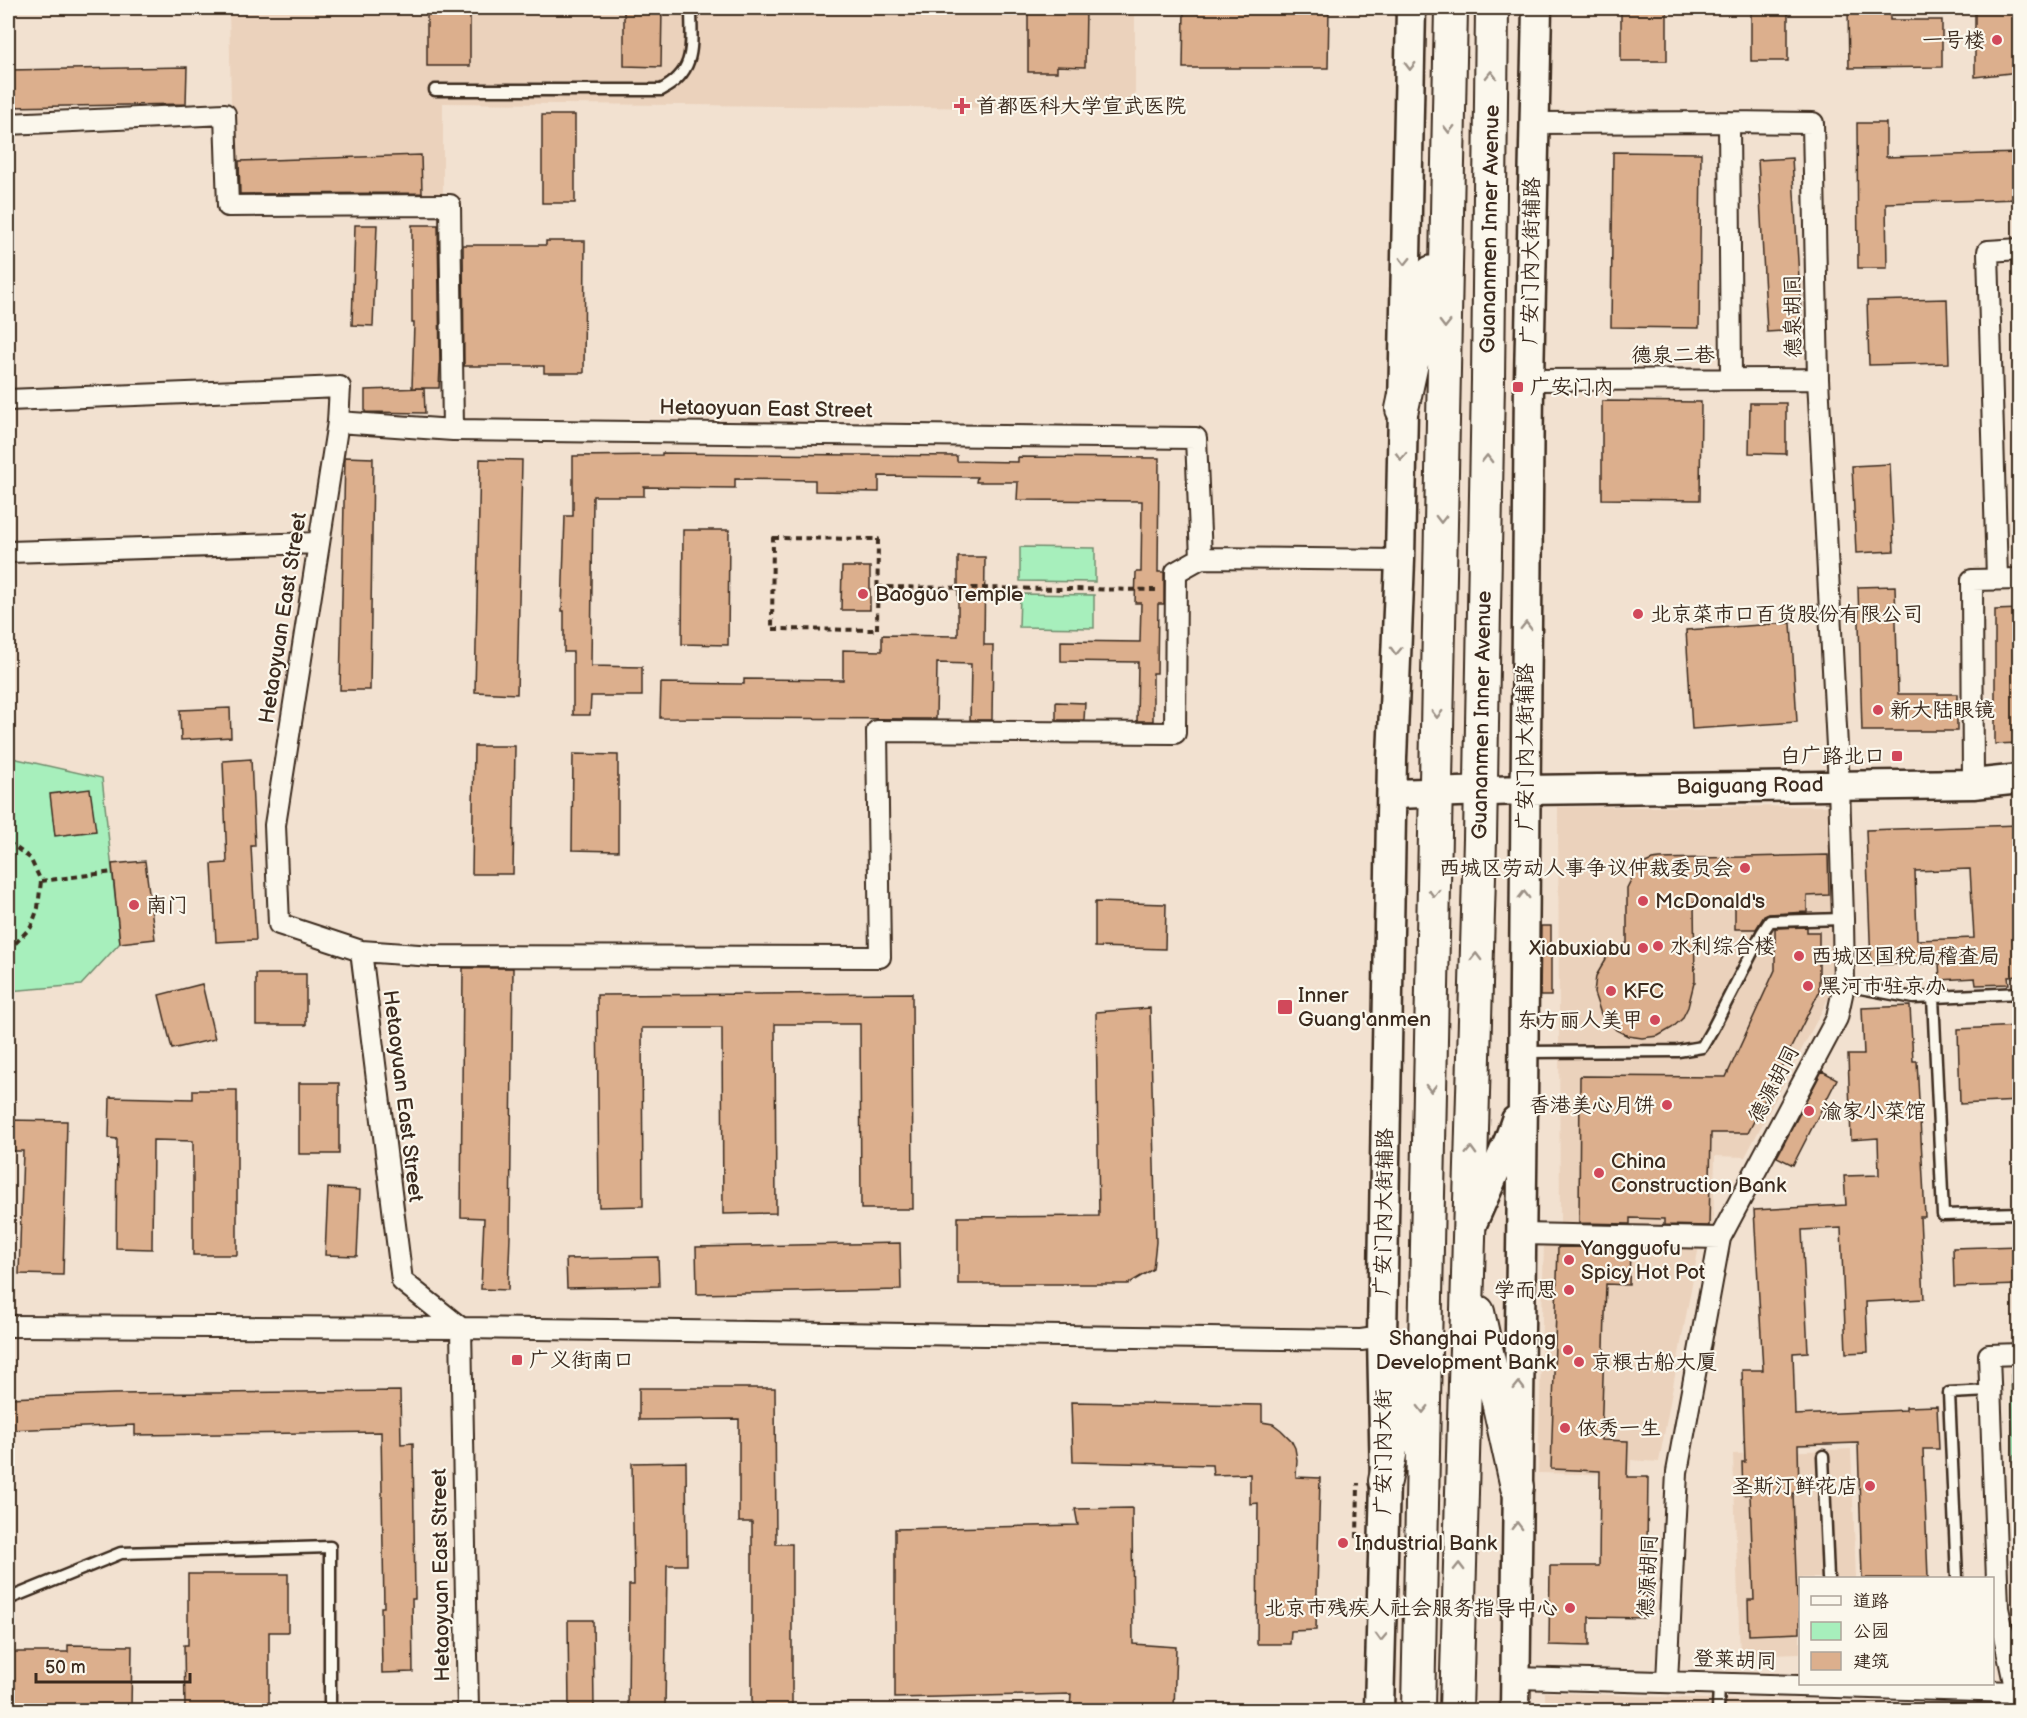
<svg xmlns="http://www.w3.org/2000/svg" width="2027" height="1718" viewBox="0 0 2027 1718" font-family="'Balsamiq Sans','LXGW WenKai TC',sans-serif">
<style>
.built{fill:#ebd2bc}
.green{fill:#a7efbc;stroke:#718c6d;stroke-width:1.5}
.building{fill:#dcaf8d;stroke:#3b2a1e;stroke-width:1.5;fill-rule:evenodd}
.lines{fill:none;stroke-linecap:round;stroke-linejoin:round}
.lane-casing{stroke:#3b2a1e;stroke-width:15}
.street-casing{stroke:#3b2a1e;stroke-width:24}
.secondary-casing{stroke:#3b2a1e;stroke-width:33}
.primary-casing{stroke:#3b2a1e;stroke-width:36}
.path{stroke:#3b2a1e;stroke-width:4;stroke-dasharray:6 4.5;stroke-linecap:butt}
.lane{stroke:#fbf7ec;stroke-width:10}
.street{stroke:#fbf7ec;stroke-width:20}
.secondary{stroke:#fbf7ec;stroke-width:28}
.primary{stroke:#fbf7ec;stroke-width:32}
.oneway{stroke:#9b9085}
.poi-dot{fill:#d1495b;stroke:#fbf7ec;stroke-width:2}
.labels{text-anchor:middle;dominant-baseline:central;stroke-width:4.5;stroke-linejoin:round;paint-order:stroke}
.poi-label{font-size:21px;fill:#3b2a1e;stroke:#fbf7ec;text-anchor:start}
.street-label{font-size:21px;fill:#3b2a1e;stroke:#fbf7ec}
</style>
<rect width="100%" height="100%" fill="#f2e1d0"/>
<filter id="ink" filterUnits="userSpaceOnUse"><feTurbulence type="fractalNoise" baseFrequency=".0167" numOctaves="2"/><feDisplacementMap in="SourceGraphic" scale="12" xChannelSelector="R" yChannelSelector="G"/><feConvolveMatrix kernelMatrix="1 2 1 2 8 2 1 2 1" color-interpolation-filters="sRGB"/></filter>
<g filter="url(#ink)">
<path class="built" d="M229,8H1135V109L443,103V199L233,201Z
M1833,806L1835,986L1745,1157L1715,1156L1713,1230L1560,1227L1558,807Z
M1544,1241L1699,1246L1659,1462L1631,1460L1630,1475L1538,1473Z
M1851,1449L1856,1578H1800V1653L1740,1655L1733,1454Z
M1545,1692L1799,1703V1710H1545Z"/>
<path class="green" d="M1020,547L1095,548V582L1020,581Z
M1020,594L1094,595V628L1019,627Z
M8,757L102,778L120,943L81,985L8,991Z
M2011,1375H2019V1613L2018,1611Z"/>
<path class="building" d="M427,8H470V66H427Z
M624,8H662L661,67L624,66Z
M1028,8H1086L1085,67L1057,66V72H1028Z
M1184,8H1329L1328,68H1183Z
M1621,8H1667V61H1621Z
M1751,8H1788V61H1751Z
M1848,8H1890V20H1942V67L1849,68Z
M1975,8H2019V72L1975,77Z
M187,67L186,104L8,107V70Z
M542,115H575V203H542Z
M1857,123H1886V157L2019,153V199L1886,203L1887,268H1858Z
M1613,152L1701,153L1699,328L1611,327Z
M421,155L422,193L240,194L239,161Z
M1792,158L1802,330L1767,332L1758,160Z
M355,225H377L373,326L352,325Z
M412,225H438L440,366L439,388H412L414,323H412Z
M546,241H585L584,373H544V366H464L463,245H546Z
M1947,299L1949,363L1869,365L1867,301Z
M424,388L425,413L365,412V390Z
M1602,401L1701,402L1700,500L1602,499Z
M1750,403H1786V454L1749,453Z
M662,453L957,456V461L1018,462V457L1159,458L1158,572H1164V604H1158L1157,673H1153V721H1137L1138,662L1061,661V641L1140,642L1141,603H1135L1136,572H1141L1142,501L1017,500L1018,482H976L977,477L879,476V492L815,491V480L735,479V488L644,487V496H593L591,666L642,667V696H591L590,715H573V652H564V611H562L565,516H573V456L662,455Z
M345,457L373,458L370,690H340Z
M480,459L522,460L517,694L475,692Z
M1890,464L1894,551L1856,553L1852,466Z
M683,530H729L728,645L682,644Z
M958,557H985L984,645H993L992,720H970L971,664L937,663L936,719L660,718L661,683L744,684V679L843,680V650L882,651V635L958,636Z
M842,567H870V610H841Z
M1895,586L1898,694H1957V731H1862L1858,587Z
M2019,609V743L1995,744V610Z
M1791,623L1797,722L1692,729L1686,630Z
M1056,702L1085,703L1084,720H1056Z
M230,708L231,737L181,740L180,710Z
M474,746H515L513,874H472Z
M573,754L618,755V851L572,850Z
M251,759L255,846H251L256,940L216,942L212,864L227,863L223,761Z
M90,789L96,831L55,836L50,794Z
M2019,825V867H2016L2019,929V976L2008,977L2009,984L1976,985L1975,978L1940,980L1939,963L1871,965L1866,830ZM1970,869L1974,938L1917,940L1915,871Z
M1828,855L1829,895L1807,896V912L1769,914L1764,916L1756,929H1735V901L1694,902L1695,983H1694L1688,1007L1682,1019L1672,1028L1658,1036L1642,1038L1628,1036L1616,1030L1601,1014L1594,993L1596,976L1607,957L1615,949L1627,943V888L1636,870L1643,864L1652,860L1660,859Z
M145,861L155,939L120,943L112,864Z
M1095,902L1166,904L1165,949L1095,947Z
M1541,926H1551V996H1540Z
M1807,927V932H1819V992L1748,1133H1711L1709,1226L1664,1225V1219L1630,1218V1224L1579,1223L1580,1076L1726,1077L1775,970V928Z
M463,968H513L510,1236L508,1290L481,1289L484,1218L461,1217Z
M256,974H306V1025H256Z
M202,984L215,1039L172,1049L159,995Z
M912,993L913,1209H861L860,1024H775L776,1213L723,1214L722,1028H642L643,1206L599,1207L597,995Z
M1910,1006L1913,1061H1917L1925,1217H1920L1924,1299L1866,1302L1868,1352L1846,1353L1841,1228L1802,1230L1808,1352L1793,1353L1795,1415L1906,1410V1407L1937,1406L1939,1449H1923L1928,1578H1862L1858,1443L1798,1445L1799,1493H1793L1797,1599H1800V1633L1749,1635L1748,1600H1754L1750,1494L1743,1495L1742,1462H1745L1742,1370H1763L1754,1210L1846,1205L1844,1176L1879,1175L1878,1138L1851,1140L1848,1055H1864L1862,1008Z
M1150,1008L1156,1242L1153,1269L1128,1284H958V1217L1099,1216L1096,1012Z
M2019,1026V1101L1960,1104L1958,1029Z
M1822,1071L1837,1079L1793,1165L1777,1157Z
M299,1083H339V1154H299Z
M193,1090H237V1255H193V1141L153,1140L152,1249L116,1248L117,1139L109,1138L110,1097L193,1099Z
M8,1120L67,1121L63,1275L19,1274L23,1151H8Z
M328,1188L360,1190L357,1256L325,1255Z
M900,1243L901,1290L697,1294L696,1247Z
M2019,1246V1285L1954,1287L1953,1248Z
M1558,1247L1630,1248L1629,1285L1606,1284L1601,1440L1628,1441L1627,1477H1648L1646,1618L1589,1617V1646L1549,1645L1550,1566H1599L1600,1471L1551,1469Z
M658,1257L659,1286L567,1288L566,1259Z
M639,1388H775L776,1544H792V1710H752V1522H739V1419L639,1420Z
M400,1391L401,1444L413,1443L415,1599H412L413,1672L382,1673L381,1607H384L381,1432L135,1435V1425L8,1430V1398L113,1394Z
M1071,1402L1262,1405V1422L1273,1424L1281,1430L1291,1440L1295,1448L1297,1460L1296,1477L1320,1478L1316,1630L1291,1631L1290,1644H1257L1258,1503L1250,1504V1474L1213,1475L1212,1465L1073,1462Z
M686,1462L687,1565H667L665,1710H628L629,1585H634L632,1463Z
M1132,1508L1133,1644L1176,1647L1174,1710H1070L1071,1694L895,1698V1529L1078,1525L1075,1509Z
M188,1574H288V1632H269V1710H185L184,1645H188Z
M568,1620H593L594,1710H569Z
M68,1645L132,1646L131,1710H8V1652H68Z"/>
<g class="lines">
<g class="lane-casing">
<path id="lane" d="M435,90H661C698,71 691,43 691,8
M1844,985L1914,998L2020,993
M1933,997L1943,1215L2020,1213
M1524,1052L1678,1051L1702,1047L1713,1028L1762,933L1770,921L1843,919
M1823,1456L1828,1578
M1957,1578L1949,1393L1990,1391
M8,1599L121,1553L330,1547V1710
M1718,1710L1719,1684"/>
</g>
<g class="street-casing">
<path id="street" d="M1729,122L1731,378
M1535,123L1729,122L1813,123L1818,379L1839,785L1843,919L1844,985L1837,1018L1720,1238L1677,1472L1667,1682
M8,124L225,114L228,206L450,205L453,430
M1529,380L1818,379
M8,400L340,387L338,422
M8,552L319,543
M1997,579L1988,251L2020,249
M1973,784L1972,580L2020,579
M361,951L433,956L880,957L877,731L1175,733L1176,572L1201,558L1400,560
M1521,1234L1720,1238
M8,1326L461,1328L1361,1340L1382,1337
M1515,1678L2016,1692
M468,1710L461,1328L402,1281L361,951L279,924L275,825L338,422L453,430L1196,438L1201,558
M2017,1710L2016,1692L1998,1608L1989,1355L2020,1354"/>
</g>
<g class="secondary-casing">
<path id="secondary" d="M1392,794L1524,790L1973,784L2020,779
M1471,1226L1509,1140L1516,1120
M1379,1710L1385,1481L1382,1337L1392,758L1400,560L1411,8
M1515,1710L1523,1100L1529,380L1537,8"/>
</g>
<g class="primary-casing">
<path id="primary" d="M1402,409L1432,272
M1478,1312L1517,1487
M1385,1481L1410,1350
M1418,1710L1451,8
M1456,1710L1480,839L1488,380L1492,8"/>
</g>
<path class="path" d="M773,538L878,539L877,630L772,629Z
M877,587L1159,590
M8,842L30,858L41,881L113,872
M8,951L31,927L38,908L41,881
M1357,1538L1358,1483"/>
<use href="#lane" class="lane"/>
<use href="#street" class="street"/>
<use href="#secondary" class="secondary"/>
<use href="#primary" class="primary"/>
</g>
<defs><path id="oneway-chevron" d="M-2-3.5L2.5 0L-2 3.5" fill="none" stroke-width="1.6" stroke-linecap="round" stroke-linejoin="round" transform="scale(1.5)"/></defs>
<g class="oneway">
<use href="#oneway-chevron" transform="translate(1410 66) rotate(91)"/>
<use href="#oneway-chevron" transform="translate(1491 75) rotate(-89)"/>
<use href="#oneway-chevron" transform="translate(1449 129) rotate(91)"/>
<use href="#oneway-chevron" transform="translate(1405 261) rotate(91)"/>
<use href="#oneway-chevron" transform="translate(1445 324) rotate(91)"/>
<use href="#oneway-chevron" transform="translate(1401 456) rotate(91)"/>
<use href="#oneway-chevron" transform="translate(1487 459) rotate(-89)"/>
<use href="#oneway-chevron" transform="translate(1441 519) rotate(91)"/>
<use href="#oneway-chevron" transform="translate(1526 626) rotate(-89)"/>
<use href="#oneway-chevron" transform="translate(1396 651) rotate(92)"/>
<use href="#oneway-chevron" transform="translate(1437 714) rotate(91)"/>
<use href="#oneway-chevron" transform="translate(1434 893) rotate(91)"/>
<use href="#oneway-chevron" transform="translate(1524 895) rotate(-90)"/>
<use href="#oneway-chevron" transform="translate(1476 957) rotate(-89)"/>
<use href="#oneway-chevron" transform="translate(1431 1088) rotate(91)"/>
<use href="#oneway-chevron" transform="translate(1471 1151) rotate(-88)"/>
<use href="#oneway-chevron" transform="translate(1519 1386) rotate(-89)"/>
<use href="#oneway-chevron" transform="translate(1423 1409) rotate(91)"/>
<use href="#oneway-chevron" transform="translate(1517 1526) rotate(-89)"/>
<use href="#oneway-chevron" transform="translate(1459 1567) rotate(-89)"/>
<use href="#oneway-chevron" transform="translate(1381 1637) rotate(92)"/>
</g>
</g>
<g class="poi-dot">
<circle cx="1997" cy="40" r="6"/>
<path d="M959 97h6v6h6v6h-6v6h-6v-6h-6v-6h6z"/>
<rect x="1512" y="381" width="12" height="12" rx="3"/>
<circle cx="863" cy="594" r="6"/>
<circle cx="1638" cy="614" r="6"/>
<circle cx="1878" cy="710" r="6"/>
<rect x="1891" y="750" width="12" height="12" rx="3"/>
<circle cx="1745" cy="868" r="6"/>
<circle cx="1643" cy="901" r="6"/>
<circle cx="134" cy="905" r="6"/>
<circle cx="1658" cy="946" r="6"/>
<circle cx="1643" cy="948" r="6"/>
<circle cx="1799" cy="956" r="6"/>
<circle cx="1808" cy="986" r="6"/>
<circle cx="1611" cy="991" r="6"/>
<rect x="1277" y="999" width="16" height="16" rx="3"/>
<circle cx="1655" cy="1020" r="6"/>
<circle cx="1667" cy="1105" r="6"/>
<circle cx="1809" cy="1111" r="6"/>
<circle cx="1599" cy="1173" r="6"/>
<circle cx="1569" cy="1260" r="6"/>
<circle cx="1569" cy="1290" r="6"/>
<circle cx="1568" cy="1350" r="6"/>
<rect x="511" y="1354" width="12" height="12" rx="3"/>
<circle cx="1579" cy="1362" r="6"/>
<circle cx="1565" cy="1428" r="6"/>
<circle cx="1870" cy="1486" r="6"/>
<circle cx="1343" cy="1543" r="6"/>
<circle cx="1570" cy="1608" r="6"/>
</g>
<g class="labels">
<g class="poi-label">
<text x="1985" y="40" text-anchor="end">一号楼</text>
<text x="976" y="106">首都医科大学宣武医院</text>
<text x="1530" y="387">广安门内</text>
<text x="875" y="594">Baoguo Temple</text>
<text x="1650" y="614">北京菜市口百货股份有限公司</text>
<text x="1890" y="710">新大陆眼镜</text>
<text x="1885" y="756" text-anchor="end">白广路北口</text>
<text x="1733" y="868" text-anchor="end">西城区劳动人事争议仲裁委员会</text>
<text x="1655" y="901">McDonald's</text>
<text x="146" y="905">南门</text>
<text x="1670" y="946">水利综合楼</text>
<text x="1631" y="948" text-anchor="end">Xiabuxiabu</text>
<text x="1811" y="956">西城区国税局稽查局</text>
<text x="1820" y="986">黑河市驻京办</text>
<text x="1623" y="991">KFC</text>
<text x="1298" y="995">Inner<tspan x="1298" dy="24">Guang'anmen</tspan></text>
<text x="1643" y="1020" text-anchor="end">东方丽人美甲</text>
<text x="1655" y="1105" text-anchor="end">香港美心月饼</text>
<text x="1821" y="1111">渝家小菜馆</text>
<text x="1611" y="1161">China<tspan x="1611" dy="24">Construction Bank</tspan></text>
<text x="1581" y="1248">Yangguofu<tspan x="1581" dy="24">Spicy Hot Pot</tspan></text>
<text x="1557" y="1290" text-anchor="end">学而思</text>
<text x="1556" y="1338" text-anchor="end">Shanghai Pudong<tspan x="1556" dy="24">Development Bank</tspan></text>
<text x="529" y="1360">广义街南口</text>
<text x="1591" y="1362">京粮古船大厦</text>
<text x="1577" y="1428">依秀一生</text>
<text x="1858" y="1486" text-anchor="end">圣斯汀鲜花店</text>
<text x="1355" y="1543">Industrial Bank</text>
<text x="1558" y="1608" text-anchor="end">北京市残疾人社会服务指导中心</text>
</g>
<g class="street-label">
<text transform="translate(1490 229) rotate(-89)">Guananmen Inner Avenue</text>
<text transform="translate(1531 261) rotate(-89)">广安门内大街辅路</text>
<text transform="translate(1793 316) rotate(-91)">德泉胡同</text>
<text x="1673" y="355">德泉二巷</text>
<text transform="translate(766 409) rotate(1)">Hetaoyuan East Street</text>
<text transform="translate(283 618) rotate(-81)">Hetaoyuan East Street</text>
<text transform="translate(1482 715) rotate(-89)">Guananmen Inner Avenue</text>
<text transform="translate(1525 747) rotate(-90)">广安门内大街辅路</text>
<text transform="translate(1750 786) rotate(-1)">Baiguang Road</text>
<text transform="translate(1774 1084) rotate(-62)">德源胡同</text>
<text transform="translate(403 1096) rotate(83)">Hetaoyuan East Street</text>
<text transform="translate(1384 1212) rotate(-89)">广安门内大街辅路</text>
<text transform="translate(1383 1452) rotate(-90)">广安门内大街</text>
<text transform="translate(441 1575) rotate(-91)">Hetaoyuan East Street</text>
<text transform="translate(1648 1576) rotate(-87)">德源胡同</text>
<text transform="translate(1735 1660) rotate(2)">登莱胡同</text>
</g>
</g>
<rect width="2027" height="1718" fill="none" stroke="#fbf7ec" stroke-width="30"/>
<rect x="15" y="15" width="1997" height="1688" fill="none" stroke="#3b2a1e" stroke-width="2" filter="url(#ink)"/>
<rect x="1799" y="1577" width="195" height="108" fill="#fbf7ec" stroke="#aea59a" stroke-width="1.5"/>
<rect x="1811" y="1596" width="30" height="9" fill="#fbf7ec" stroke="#aea59a" stroke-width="1.5"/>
<text x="1853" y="1607" font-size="18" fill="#3b2a1e">道路</text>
<rect x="1811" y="1622" width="30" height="18" fill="#a7efbc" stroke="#aea59a" stroke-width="1.5"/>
<text x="1853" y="1637" font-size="18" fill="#3b2a1e">公园</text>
<rect x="1811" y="1652" width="30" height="18" fill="#dcaf8d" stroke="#aea59a" stroke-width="1.5"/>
<text x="1853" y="1667" font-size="18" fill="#3b2a1e">建筑</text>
<path d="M36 1673v9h154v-9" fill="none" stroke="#3b2a1e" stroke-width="3"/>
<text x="45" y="1673" font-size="18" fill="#3b2a1e" stroke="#fbf7ec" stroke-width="4.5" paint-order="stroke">50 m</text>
</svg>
